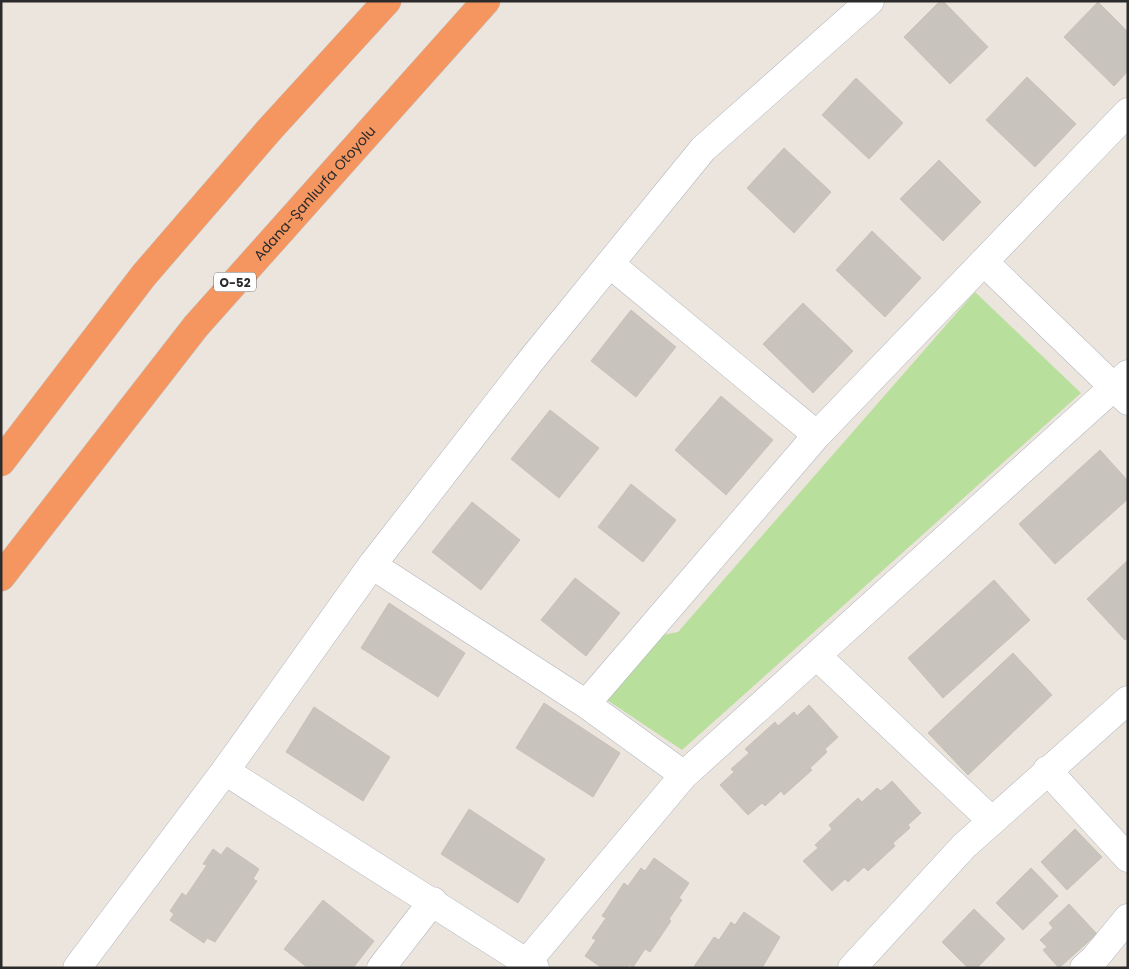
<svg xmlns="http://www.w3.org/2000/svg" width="1129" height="969" viewBox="0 0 1129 969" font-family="Poppins,sans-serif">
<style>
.green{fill:#b9df9d}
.building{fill:#c8c3bc;stroke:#c7c1b7}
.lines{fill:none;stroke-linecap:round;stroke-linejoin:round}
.minor-casing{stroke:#b1b5be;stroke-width:29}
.highway-casing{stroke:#c4c4c4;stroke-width:29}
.minor{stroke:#fff;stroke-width:28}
.highway{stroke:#f59660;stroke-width:28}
.labels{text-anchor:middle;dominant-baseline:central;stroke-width:5;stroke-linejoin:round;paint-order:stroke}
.shield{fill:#fff;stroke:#6b6b6b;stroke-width:1}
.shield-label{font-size:12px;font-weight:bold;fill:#2b2b2b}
.street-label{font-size:14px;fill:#2b2b2b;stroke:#fff}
</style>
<rect width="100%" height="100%" fill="#ece5de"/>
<path class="green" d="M975,292L1081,393L682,750L601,696L652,637L678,632Z"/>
<path class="building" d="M940,1H943L988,47L950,84L904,37Z
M1098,2L1128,32V71L1114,86L1064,37Z
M1027,77L1076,124L1035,167L986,120Z
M856,78L903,123L869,159L822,115Z
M784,148L831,192L794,233L747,188Z
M939,160L981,202L943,241L900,199Z
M872,231L921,278L885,317L836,270Z
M803,303L853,351L813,393L763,344Z
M631,310L676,347L636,397L591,361Z
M721,396L773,440L726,495L675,450Z
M550,410L599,448L559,498L511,459Z
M1100,450L1128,481V499L1055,564L1019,524Z
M631,484L676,520L643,562L598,527Z
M472,502L520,540L481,590L432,552Z
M1128,560V638L1125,640L1087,599Z
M575,578L620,613L586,656L541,620Z
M994,580L1030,620L943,698L908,658Z
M389,603L465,653L438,697L361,648Z
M1013,653L1052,695L968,775L928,733Z
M544,703L620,753L593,797L516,748Z
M809,705L838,737L825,749L827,752L810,768L812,770L784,795L781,791L765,806L762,803L748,815L720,785L734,772L731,769L749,753L745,749L775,722L778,726L794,712L797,716Z
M314,707L390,757L363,801L286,752Z
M892,781L921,813L908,825L910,828L893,843L895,846L868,871L864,867L848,882L845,879L832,891L803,861L818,848L815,845L832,829L829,825L858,798L862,802L877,788L881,791Z
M469,809L545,859L518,903L441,854Z
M1075,829L1102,857L1067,890L1041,862Z
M227,847L259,869L253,879L257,881L215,942L207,938L204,943L170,920L174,914L170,911L182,893L186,896L207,865L203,864L213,849L221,855Z
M654,858L689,883L679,898L682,900L669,919L671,921L650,952L645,949L633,967L629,965L627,968H602L585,956L596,940L592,938L606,918L602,916L624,883L628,886L641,868L645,871Z
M1031,868L1058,896L1023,930L996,903Z
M323,900L374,941L353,968H308L284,949Z
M1069,904L1097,934L1059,968L1043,950L1047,947L1040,940L1053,928L1049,923Z
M974,909L1005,939L977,968H968L942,942Z
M744,912L780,937L762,968H693L714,937L719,940L731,922L735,925Z"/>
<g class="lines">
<g class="minor-casing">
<path id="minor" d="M984,262L1128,401
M610,264L817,435
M372,565L586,704L684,775
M817,656L991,820
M586,704L817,435L1128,112
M1047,770L1128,858
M225,771L535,968
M77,968L225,771L372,565L533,358L703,149L870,1
M381,968L433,901
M522,968L684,775L1128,374
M852,968L964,846L1128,700
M1084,968L1095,958L1128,918"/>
</g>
<g class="highway-casing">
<g id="highway">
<path d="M1,462L144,275L270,129L387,1"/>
<path id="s1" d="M1,577L196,326L486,1"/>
</g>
</g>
<use href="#minor" class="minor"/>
<use href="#highway" class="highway"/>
</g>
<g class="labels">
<rect class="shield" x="214" y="272.5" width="42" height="19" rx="4"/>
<g class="shield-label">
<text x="235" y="282">O-52</text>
</g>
<g class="street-label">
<text stroke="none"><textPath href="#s1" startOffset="496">Adana-Şanlıurfa Otoyolu</textPath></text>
</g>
</g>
<rect width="1129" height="969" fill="none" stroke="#2b2b2b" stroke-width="5"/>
</svg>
